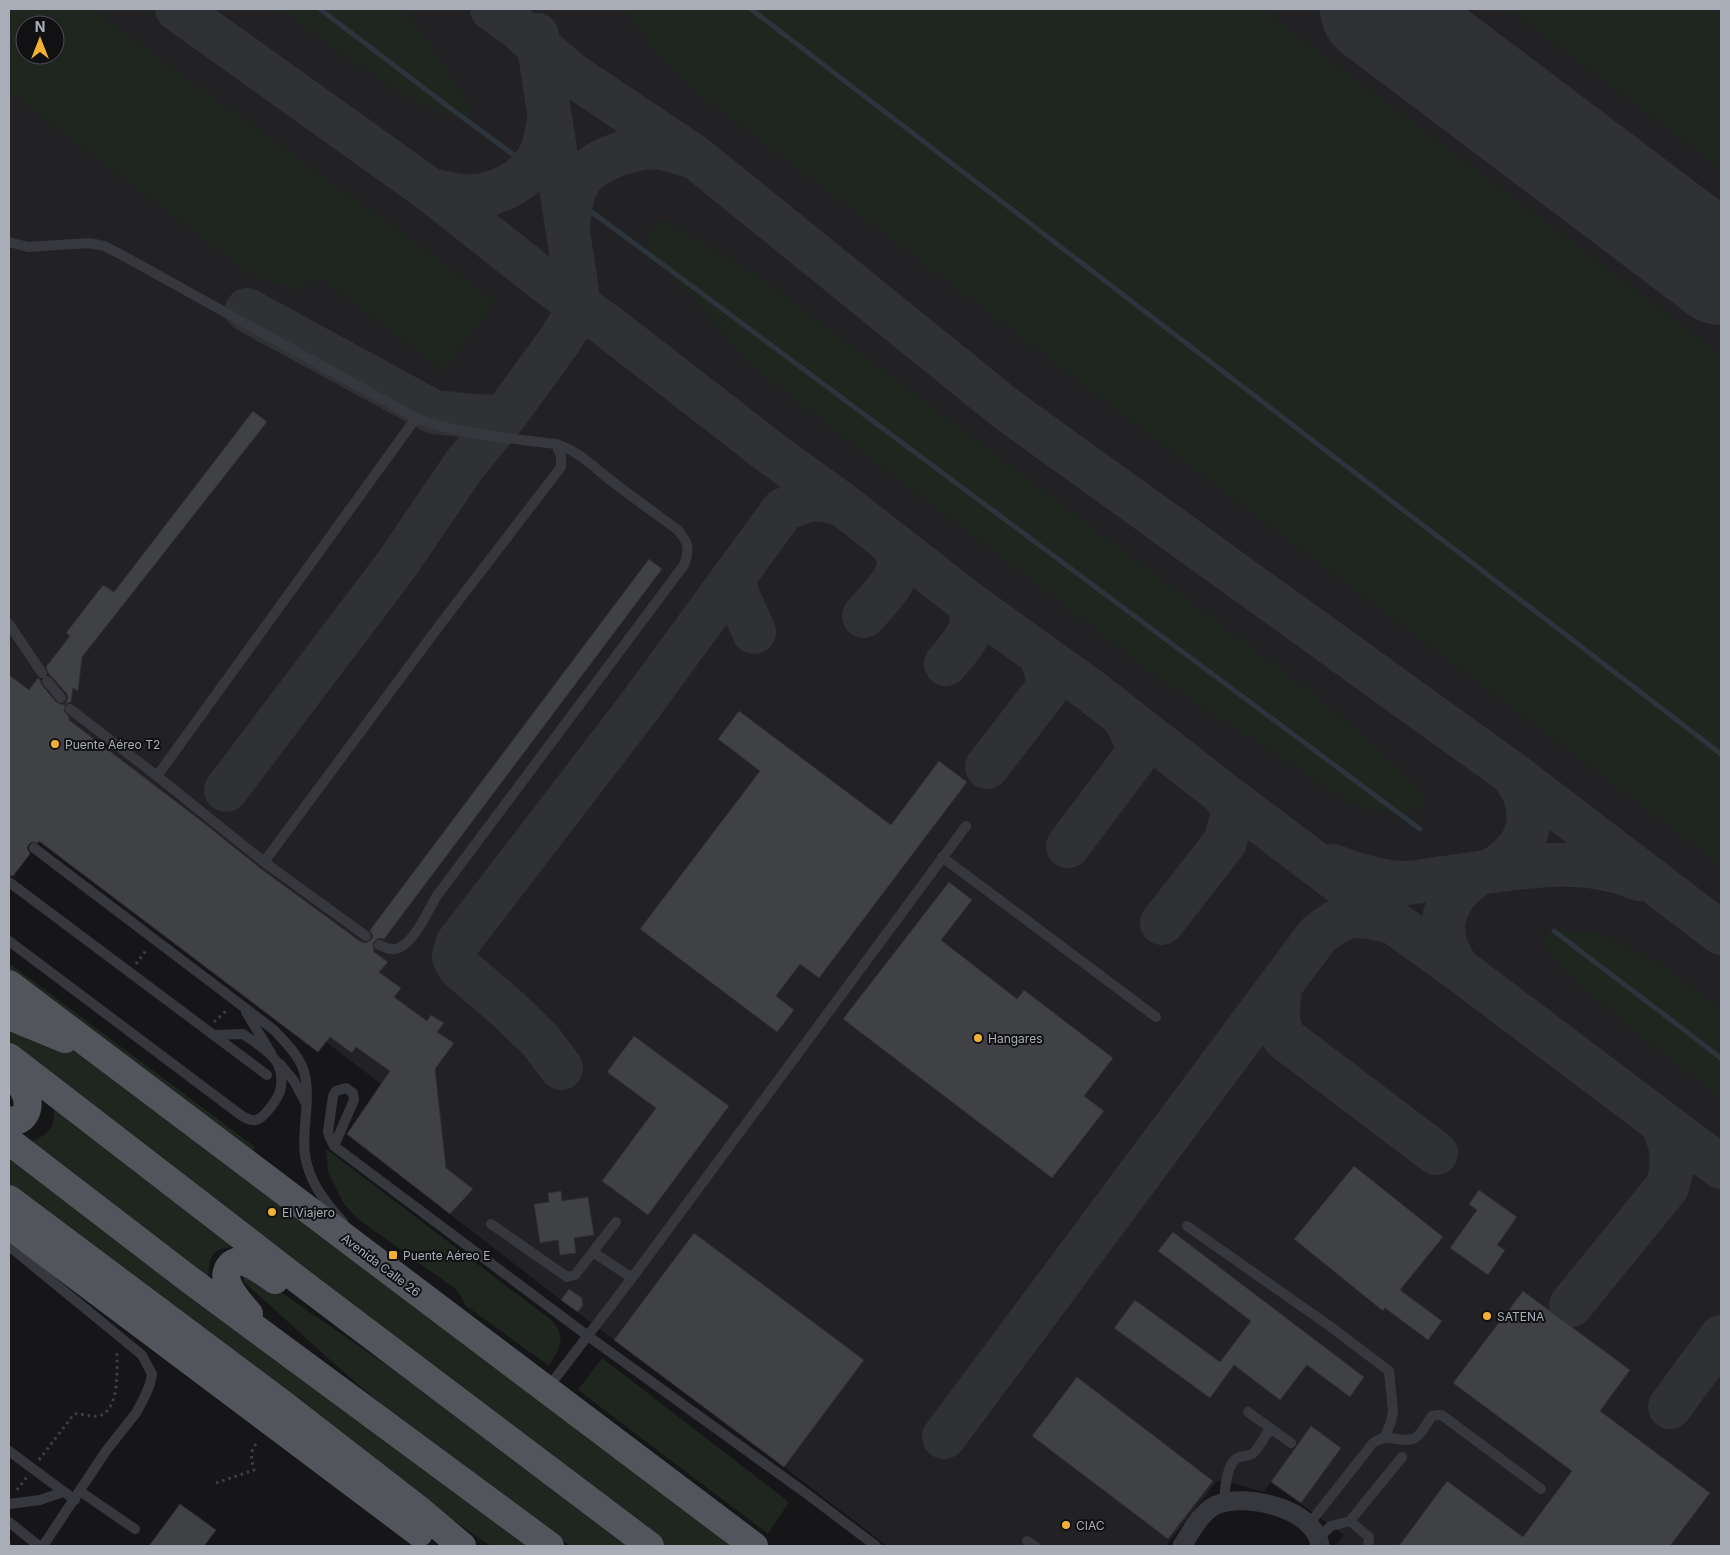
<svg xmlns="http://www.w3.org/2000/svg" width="1730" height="1555" viewBox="0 0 1730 1555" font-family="Inter,sans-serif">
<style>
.built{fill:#222225;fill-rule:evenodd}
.green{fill:#1e261f;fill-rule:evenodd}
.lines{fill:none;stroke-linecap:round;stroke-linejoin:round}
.stream{stroke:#2c353c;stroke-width:5}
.taxiway{stroke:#303135;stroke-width:44}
.runway{stroke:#303135;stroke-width:110}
.building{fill:#404145;stroke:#303034}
.path{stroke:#3d3f44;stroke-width:3;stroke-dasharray:2.5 4;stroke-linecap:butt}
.service{stroke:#37383d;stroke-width:10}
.minor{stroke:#37383d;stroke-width:19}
.primary{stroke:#53555c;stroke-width:28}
.poi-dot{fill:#f2b134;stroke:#111113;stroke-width:2}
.labels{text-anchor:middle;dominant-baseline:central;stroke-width:4;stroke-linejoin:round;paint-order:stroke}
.poi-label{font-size:12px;fill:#a8adb8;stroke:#111113;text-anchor:start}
.street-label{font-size:12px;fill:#a8adb8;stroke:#111113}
</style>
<rect width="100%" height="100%" fill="#161618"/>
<path class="built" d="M9,9H1721V1546H1336L1344,1535L1271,1482L1264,1492L1225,1481H1217L1166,1546H887L784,1467L561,1300L346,1134L381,1084L326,1042L9,806ZM25,25H55V55H25Z"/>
<path class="green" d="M9,9H91L496,301L444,371L318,276L299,291L249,274L9,91ZM25,25H55V55H25Z
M281,9H402L423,33L466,99L468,104L469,112C447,137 303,26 281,9Z
M625,9H1263L1721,355V866L697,93L650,45Z
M1508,9H1721V169Z
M658,221H665L680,229L752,272L1332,708L1402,771L1420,790L1424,797V801L1421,806C1397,819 1373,810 1349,802L1163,681L756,370L652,253C646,243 649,228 658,221Z
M1554,930L1585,932L1610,938L1666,968L1721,1008V1098C1678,1065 1634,1033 1594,997C1576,982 1555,964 1544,943C1544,936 1546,932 1554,930Z
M9,963L255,1147L250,1155L9,972Z
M9,1025L90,1058L680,1504L730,1546H666L9,1044Z
M54,1106L239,1246C213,1248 207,1254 209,1281L28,1143C49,1134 55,1130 54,1106Z
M326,1149L550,1319C568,1337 560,1347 549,1366L466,1306L457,1290L358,1219L344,1204L328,1173Z
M9,1157L527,1546H491L440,1511L9,1187Z
M250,1271L456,1413L632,1546H570L393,1414L340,1369L244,1282L242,1273Z
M602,1358L789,1502L768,1534L578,1390Z"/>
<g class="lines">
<path class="stream" d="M320,9L454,111L665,266L1420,829
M751,9L1721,754
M1554,931L1721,1058"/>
<path class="taxiway" d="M177,9L430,190L545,281L610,328L775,456L843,505L966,601L1091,691L1222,793L1393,922L1457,968L1721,1167
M492,9L517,27L571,74L695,157L1005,408L1514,775L1721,933
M430,190C440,192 450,195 461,196C493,199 527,182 541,153C546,143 547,130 549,119
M568,225C570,209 571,191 582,177C596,159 637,145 660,148C670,149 680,153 690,156
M247,310L434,412L472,416L504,417
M733,578L738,596L754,632
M864,616C876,602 903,577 898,557C897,550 892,545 888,541
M946,664C962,644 982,626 966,601
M987,767L1047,689V672L1039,653
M226,790L397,564L465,464L504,417L560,340L575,315L577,306V290L537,35
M1068,846L1135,757L1136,741L1125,719
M1333,866C1356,875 1380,883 1406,883C1419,882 1432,879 1444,878C1509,870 1576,852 1639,879
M1491,871C1519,854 1537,831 1525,796C1523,789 1517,782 1514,775
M1162,923L1225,842L1233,814L1231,806L1222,793
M1457,968C1453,960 1447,951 1445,943C1437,913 1455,889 1478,874
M1277,991C1280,997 1279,1002 1278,1008C1277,1019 1279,1028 1284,1038L1436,1153
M561,1068L541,1041L509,1010L459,967L454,957L457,944L639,707L783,510C807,499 817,496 843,505
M1571,1305L1667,1187C1675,1162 1673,1147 1662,1123
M1670,1407L1721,1337
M944,1437L1317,936C1347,911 1356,913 1393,922"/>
<path class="runway" d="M1375,9L1721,270"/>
</g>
<path class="building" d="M253,411L267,422L82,657L78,691L73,688L71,702L65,704L64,711L69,717V720L204,823L260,868L361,942L366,943L371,940L373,936L370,930L649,559L662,569L384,939L378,938L373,943L374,952L388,962L379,972L401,988L394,997L427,1021L431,1015L444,1023L437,1032L454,1043L435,1069L446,1168L473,1189L450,1214L347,1134L390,1071L356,1047L352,1053L330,1037L318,1052L39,841L38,843L32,842L29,844L27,848L30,854L13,876L9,875V675L29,690L38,678L40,680L42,685L56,702L62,705L66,703L68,697L67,694L52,677L49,674L46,667L70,636L66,633L103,585L114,592Z
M739,711L891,825L939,761L967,782L819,978L800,964L776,996L794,1010L777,1032L640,929L760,771L718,739Z
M949,882L972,900L941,940L1017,999L1024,990L1113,1058L1084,1096L1104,1111L1052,1178L843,1019Z
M634,1036L729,1106L648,1215L602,1181L656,1108L607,1072Z
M1354,1166L1443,1237L1400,1290L1442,1321L1428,1340L1385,1308L1383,1311L1294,1239Z
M1479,1190L1517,1217L1497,1245L1505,1250L1488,1275L1450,1248L1477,1210L1469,1204Z
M561,1191L562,1201L588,1197L594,1235L574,1238L576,1253L560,1255L558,1240L540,1243L534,1204L549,1202L548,1193Z
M1173,1232L1364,1377L1350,1397L1307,1365L1280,1400L1234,1365L1210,1398L1114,1328L1135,1300L1220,1362L1251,1321L1158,1251Z
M694,1233L864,1360L784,1467L614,1340Z
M569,1289L582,1298L583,1305L578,1312L561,1300Z
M1523,1291L1630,1370L1600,1411L1710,1493L1670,1546H1399L1447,1481L1523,1537L1572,1471L1453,1383Z
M1077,1377L1213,1481L1168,1539L1032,1436Z
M1311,1426L1341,1448L1301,1503L1271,1482Z
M180,1504L216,1530L204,1546H149Z"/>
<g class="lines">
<path class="path" d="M136,964L147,949
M214,1022L228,1009
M39,1460L74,1414C82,1413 90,1417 98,1416C120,1412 117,1368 117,1351
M216,1483L254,1470C252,1461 249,1452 256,1444
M17,1490L27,1477
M9,1542V1546"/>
<path class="service" d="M9,242L28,247L89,243L104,246L120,254L416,418C461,435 509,438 556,444C576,450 588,462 604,475C628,494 653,512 678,530C689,544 690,548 684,565L436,897C428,911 412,947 395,949C390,950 384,947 379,945
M9,624L42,673
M47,681L61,698
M70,709L157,776L264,862L366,936
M157,776L416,418
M34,848L274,1030C284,1041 296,1052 302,1066C315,1098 297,1135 308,1168C315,1190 328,1205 343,1222
M942,857L1156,1017
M264,862L439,626L561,467V456L556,444
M9,882L267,1075
M9,941L238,1113C243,1117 249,1121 256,1120C265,1118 280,1096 281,1087C282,1080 281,1071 278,1064C272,1052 254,1042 243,1034L214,1035
M246,1012L271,1053
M280,1064L294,1081L305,1102
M334,1146L354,1100L353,1093L346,1088L336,1091L333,1096L328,1131L329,1136L334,1146L588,1336L807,1494L876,1546
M491,1224L567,1277L575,1275L616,1222
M1187,1226L1331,1327L1389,1371L1393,1411L1391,1422L1384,1438
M9,1246L142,1355L152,1374L150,1384L145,1396L136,1413L106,1451L43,1546
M593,1252L632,1278
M547,1389L632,1278L966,826
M1248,1412L1291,1443
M9,1451L75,1500
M81,1492L135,1529
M1224,1502C1225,1490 1226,1465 1237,1458C1242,1455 1247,1457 1252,1454C1260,1448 1265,1435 1270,1428
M9,1504L40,1500L63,1492
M1350,1521L1369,1537L1368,1546
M9,1522L39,1546
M1309,1524L1373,1443C1390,1431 1402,1445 1415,1438C1422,1434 1427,1422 1432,1416L1440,1415L1443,1416L1541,1489
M1318,1538L1331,1526L1350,1521L1402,1457
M1027,1541L1035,1546"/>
<path class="minor" d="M1182,1546C1191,1532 1200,1513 1216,1505C1246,1492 1316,1509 1320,1546"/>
<path class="primary" d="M9,984L754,1546
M9,1016L65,1039
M9,1057L302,1283L650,1546
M9,1069C18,1081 34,1098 25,1114C21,1121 16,1121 9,1120
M9,1141L190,1280L550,1546
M9,1199L280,1402L417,1508L462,1546
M9,1225L419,1533
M249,1314C239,1302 218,1281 230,1266C234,1261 239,1261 244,1262C255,1265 266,1274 275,1280"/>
</g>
<g class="poi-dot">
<circle cx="55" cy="744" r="5"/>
<circle cx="978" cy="1038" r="5"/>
<circle cx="272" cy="1212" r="5"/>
<rect x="388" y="1250" width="10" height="10" rx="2.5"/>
<circle cx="1487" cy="1316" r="5"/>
<circle cx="1066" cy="1525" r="5"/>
</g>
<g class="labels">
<g class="poi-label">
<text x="65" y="744">Puente Aéreo T2</text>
<text x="988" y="1038">Hangares</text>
<text x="282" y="1212">El Viajero</text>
<text x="403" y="1255">Puente Aéreo E</text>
<text x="1497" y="1316">SATENA</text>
<text x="1076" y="1525">CIAC</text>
</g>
<g class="street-label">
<text transform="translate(381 1265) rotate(37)">Avenida Calle 26</text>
</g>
</g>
<rect width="1730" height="1555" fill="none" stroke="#a8adb8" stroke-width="20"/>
<g transform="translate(40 40)"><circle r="24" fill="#111113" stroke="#4d4f55"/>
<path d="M0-4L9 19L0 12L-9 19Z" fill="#f2b134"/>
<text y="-8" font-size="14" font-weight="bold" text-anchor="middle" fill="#a8adb8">N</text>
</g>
</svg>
